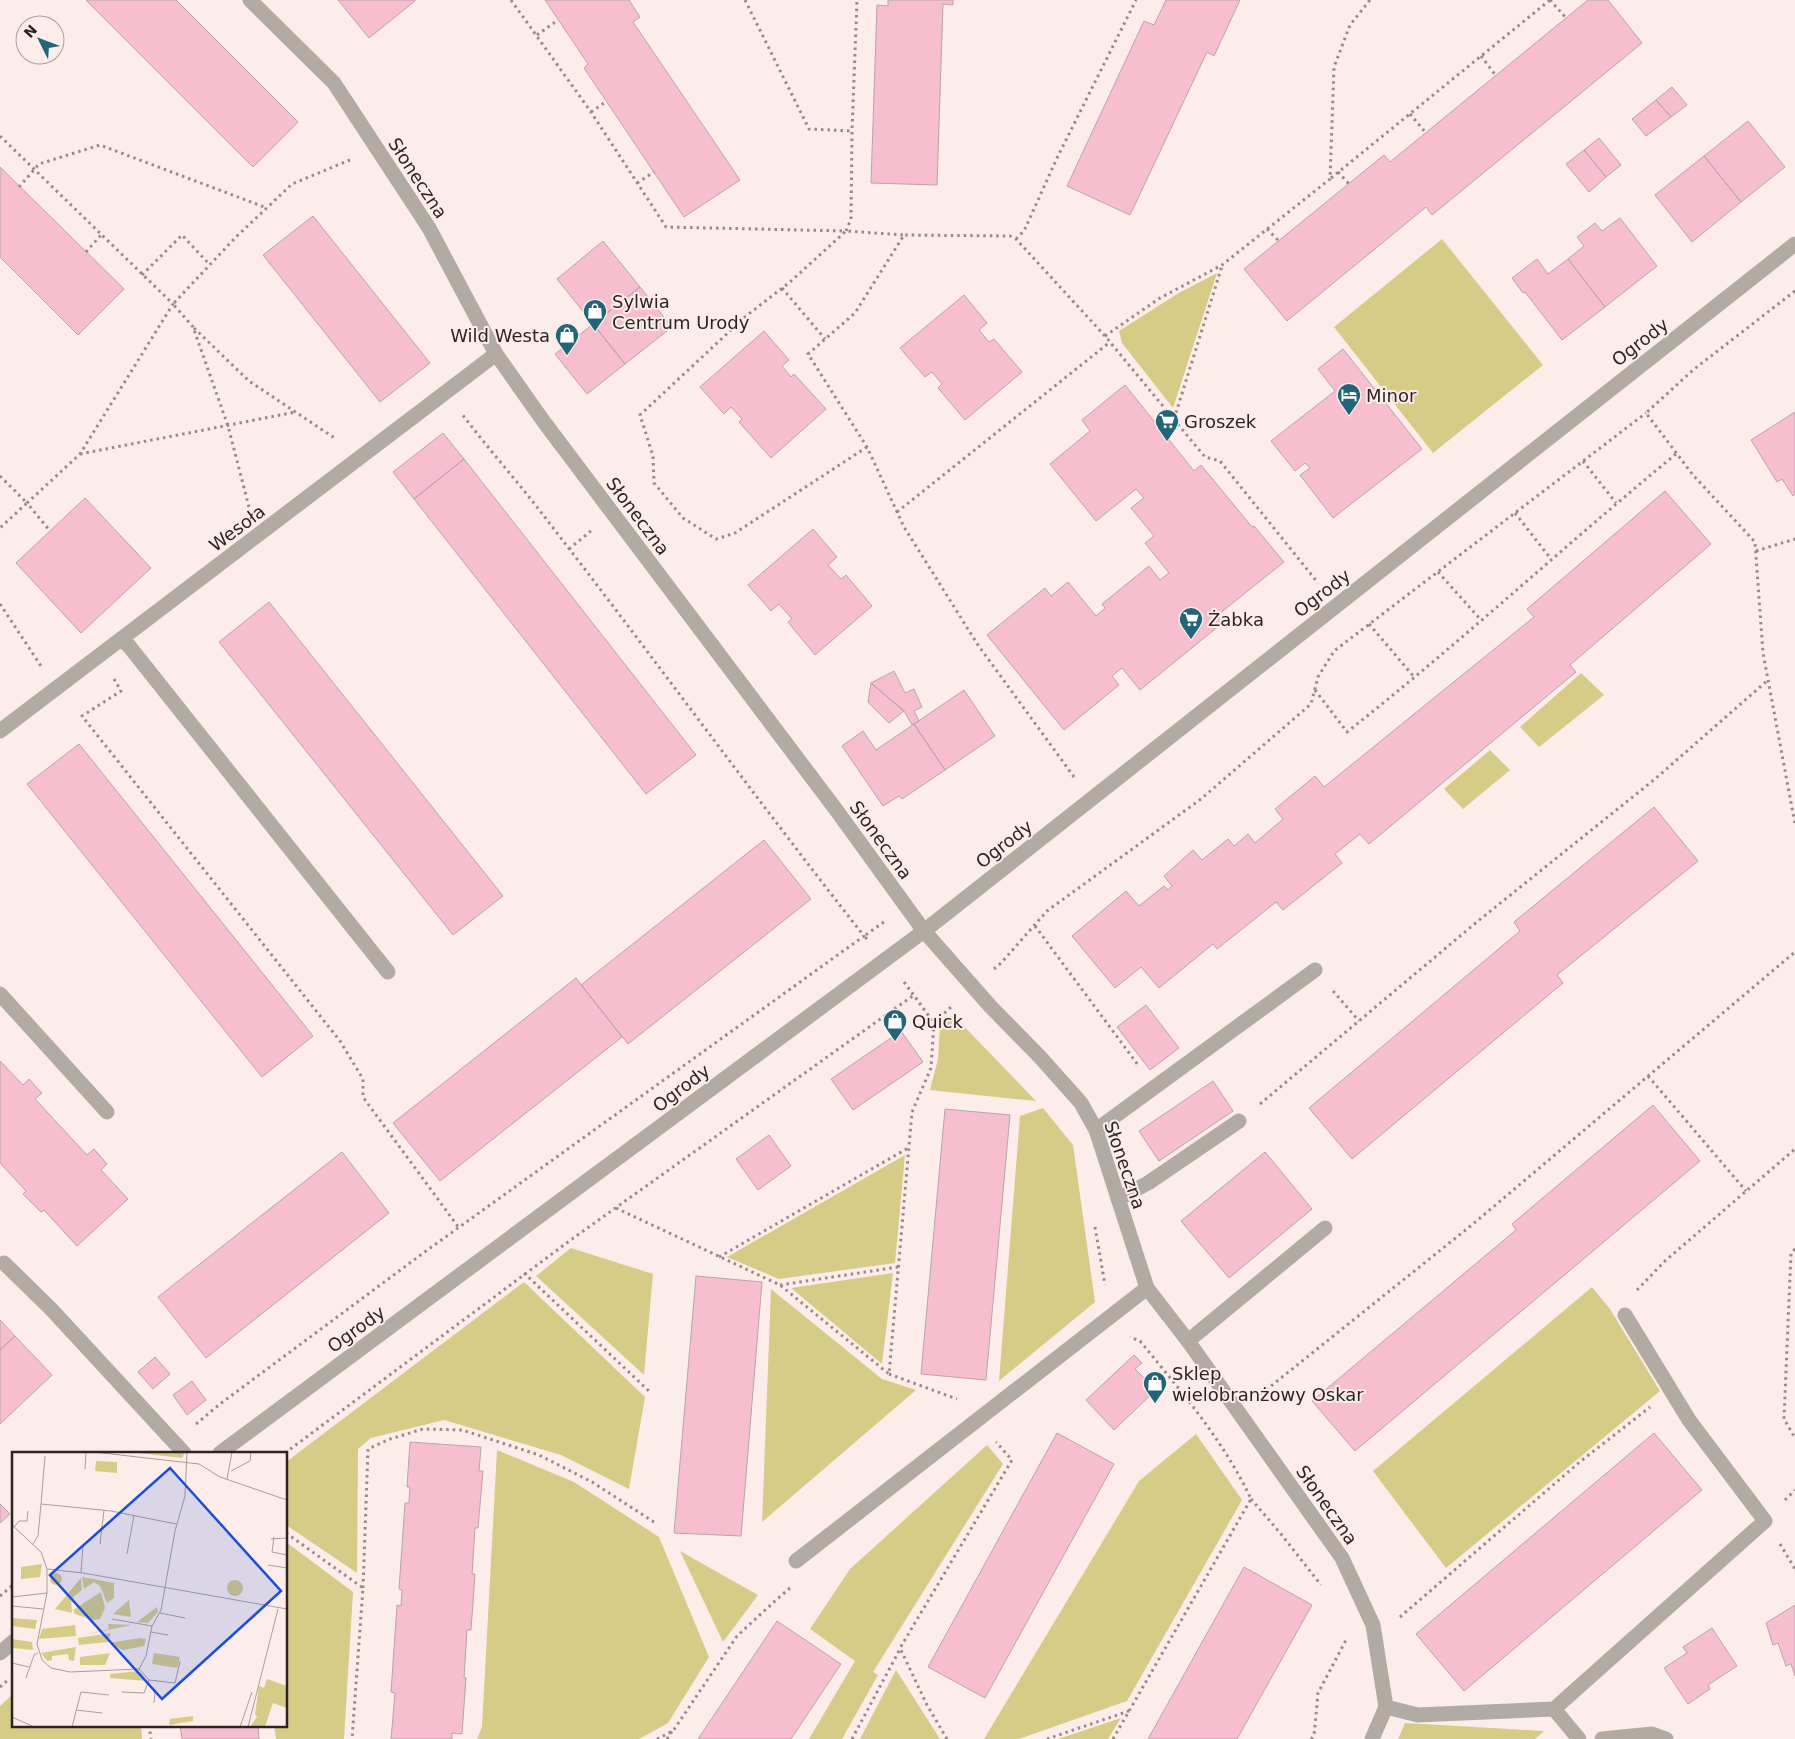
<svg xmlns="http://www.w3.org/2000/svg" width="1795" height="1739" viewBox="0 0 1795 1739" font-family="'DejaVu Sans',sans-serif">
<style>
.green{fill:#d7cb88}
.building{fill:#f7bed0;stroke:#b9a3aa}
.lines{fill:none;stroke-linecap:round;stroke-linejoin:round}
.path{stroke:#978b88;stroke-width:3;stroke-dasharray:2.5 4;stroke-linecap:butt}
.service{stroke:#b2aba4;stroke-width:15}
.minor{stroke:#b2aba4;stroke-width:15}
.labels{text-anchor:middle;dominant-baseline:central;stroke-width:4;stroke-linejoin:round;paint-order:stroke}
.street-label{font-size:18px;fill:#2d2422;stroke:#fcedea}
.poi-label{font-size:18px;fill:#2d2422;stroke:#fcedea;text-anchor:start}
.inset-road{fill:none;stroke:#a99d9a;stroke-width:1}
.view{fill:#1d4ed8;fill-opacity:0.15;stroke:#1d4ed8;stroke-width:2.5}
.inset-edge{fill:none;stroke:#2d2422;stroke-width:2.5}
</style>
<rect width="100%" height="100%" fill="#fcedea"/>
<path class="green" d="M1442,239L1543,365L1433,453L1334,327Z
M1217,273L1173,408L1122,343L1119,331L1177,294Z
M1581,673L1604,695L1539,747L1520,727Z
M1490,750L1510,770L1463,809L1444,789Z
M953,1015L1036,1101L930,1090L938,1059L940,1026Z
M1043,1108L1073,1145L1095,1302L999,1381L1020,1116Z
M905,1155L895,1263L779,1279L727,1257Z
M571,1248L653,1274L644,1375L536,1276Z
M893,1273L882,1364L791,1288Z
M524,1282L645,1397L629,1489L561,1455L444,1420L371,1438L358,1449L357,1573L286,1525V1462Z
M1592,1287L1610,1309L1660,1391L1446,1568L1373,1471Z
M771,1289L882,1379L916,1390L762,1522Z
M1196,1434L1242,1500L1127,1701L1019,1739H984L1139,1481Z
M987,1445L1003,1464L873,1672L878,1675L842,1739H809L855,1661L810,1629L850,1569Z
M497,1450L574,1482L659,1537L709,1657L668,1723L639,1739H477L482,1727Z
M286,1542L353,1592L344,1739H276L274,1725H286Z
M680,1551L758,1595L723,1642Z
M896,1670L940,1739H860Z
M14,1693V1725H141L142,1739H0V1706Z
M1121,1718L1108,1739H1058Z
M1405,1723L1544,1731L1535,1739H1398Z"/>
<path class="building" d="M86,0H176L298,122L253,167Z
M338,0H415V1L369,38Z
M545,0H629L640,17L633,22L740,180L684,217L584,68L588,64Z
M888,0H953V5L943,4L937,185L871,183L877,5L888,6Z
M1166,0H1240L1214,56L1207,52L1130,215L1067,186L1144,21L1154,25Z
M1588,0H1608L1642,43L1432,215L1426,207L1287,321L1244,269L1384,155L1390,162Z
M1672,87L1687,105L1671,117L1656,100Z
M1656,100L1671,117L1646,136L1632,119Z
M1748,121L1785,167L1741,202L1704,156Z
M1599,138L1621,165L1606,177L1584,150Z
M1584,150L1606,177L1589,192L1566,164Z
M1704,156L1741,202L1692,242L1655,195Z
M0,167L124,289L78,335L0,257Z
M313,216L430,363L380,402L263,255Z
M1620,218L1657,266L1605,307L1568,259L1584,246L1577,237L1595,223L1602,231Z
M603,241L640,287L593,324L557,279Z
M1537,259L1548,274L1568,259L1605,307L1562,340L1525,292L1523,293L1512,278Z
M640,287L672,327L625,364L593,324Z
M964,295L987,323L979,330L989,342L994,339L1022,372L965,420L938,388L942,384L932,372L925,377L900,348Z
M593,324L625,364L587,394L555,354Z
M764,331L789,360L782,366L791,377L794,374L826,409L771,458L739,422L742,419L731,407L724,414L700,387Z
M1343,349L1422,449L1333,518L1300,475L1310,468L1305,463L1295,471L1271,441L1335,391L1318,369Z
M1125,385L1194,471L1201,465L1252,527L1254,526L1284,562L1219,614L1225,621L1140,690L1122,668L1112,676L1119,685L1064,730L987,635L1045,588L1051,596L1068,582L1096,616L1105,608L1102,604L1149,566L1160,580L1169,573L1145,543L1154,536L1131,508L1144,498L1136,489L1096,521L1050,464L1090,431L1082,420Z
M1795,412V494L1793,496L1782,479L1777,482L1751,440Z
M443,433L464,459L414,499L393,472Z
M464,459L696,755L646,794L414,499Z
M1665,491L1711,544L1570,665L1576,672L1369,844L1360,834L1335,854L1342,863L1283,910L1276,902L1217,949L1213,944L1159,988L1141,967L1115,988L1072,936L1126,891L1139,906L1164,886L1168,890L1172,886L1164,876L1193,850L1202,860L1228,839L1234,846L1248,834L1255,843L1283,819L1275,809L1315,776L1324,787L1534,617L1527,609Z
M85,498L151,568L81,633L16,563Z
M813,529L837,557L828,565L841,579L846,575L872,606L815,655L788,622L792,619L779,604L771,611L748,585Z
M269,602L503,896L453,935L219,642Z
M894,671L905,693L914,689L922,707L914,711L919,721L912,725L904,711L871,683Z
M871,683L904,711L889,723L868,702Z
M964,690L995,736L945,770L914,724Z
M914,724L945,770L902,799L899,796L883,806L842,746L863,731L876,750Z
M79,744L313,1036L262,1077L27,784Z
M1654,807L1698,861L1557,975L1563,983L1352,1159L1309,1108L1520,931L1514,922Z
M764,840L811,899L628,1044L581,985Z
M576,978L622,1037L440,1181L393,1123Z
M1146,1005L1179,1048L1150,1070L1117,1027Z
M901,1031L923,1062L853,1110L831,1079Z
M0,1061L23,1085L29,1079L37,1088L42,1093L35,1099L87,1155L94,1149L107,1164L101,1170L128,1199L77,1246L44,1210L41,1212L23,1194L26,1191L0,1163Z
M1213,1081L1233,1111L1159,1161L1139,1131Z
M1653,1105L1700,1161L1355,1451L1312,1401L1516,1230L1512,1224Z
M945,1109L1010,1115L986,1380L921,1374Z
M769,1135L791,1166L758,1190L736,1159Z
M342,1152L389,1213L206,1358L158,1297Z
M1265,1152L1312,1209L1229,1278L1181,1221Z
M696,1276L762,1282L741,1536L674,1533Z
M0,1320L15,1336L0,1350Z
M15,1336L52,1375L0,1424V1350Z
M1134,1355L1142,1363L1135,1369L1156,1390L1114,1430L1086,1400Z
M155,1357L170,1374L153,1389L138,1372Z
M192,1381L206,1400L187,1415L173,1395Z
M1057,1433L1114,1464L985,1698L928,1667Z
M1654,1433L1702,1490L1464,1691L1416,1634Z
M410,1442L481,1447L479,1471H483L478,1528H475L472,1574H475L471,1630H467L464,1678H466L462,1734L452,1733V1739H391L395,1693L391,1692L397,1605L401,1606L402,1590L399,1589L405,1503H409L410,1487H407Z
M0,1504L10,1514L0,1523Z
M1244,1567L1312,1605L1237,1739H1148Z
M1795,1605V1676L1791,1664L1786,1666L1778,1643L1773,1645L1766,1623Z
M777,1621L841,1664L791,1739H698Z
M1712,1628L1737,1666L1708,1685L1710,1689L1688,1704L1664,1668L1687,1653L1683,1647Z
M180,1725H258L259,1739H182Z"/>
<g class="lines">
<path class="path" d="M511,0L591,112L666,227L846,231L851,219L852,131L857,0
M745,0L809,129L852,131
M1550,0L1566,18
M537,35L558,20
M1481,56L1496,76
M591,112L607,101
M1410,114L1426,133
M0,136L173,304L80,454L27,503L50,531
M1338,172L1349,184
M1331,178L1550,0
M637,183L654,172
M19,187L39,164L100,145L267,208
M1267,229L1279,241
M1016,239L1024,231L1057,158L1136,0
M86,252L101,235
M142,275L182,235L210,265
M782,288L825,339
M1795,291L1693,370L1646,413L1693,475L1755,542L1763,653L1795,824
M194,328L249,381L336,439
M1105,336L1160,298L1222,265L1330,179L1334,67L1350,25L1370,0
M1174,419L1222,266
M867,447L735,533L716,539L683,518L654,483L653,456L640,415L746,316L790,282L846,231L904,235
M80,454L296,412
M1583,461L1616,503
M0,476L27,503L0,528
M249,507L228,426L193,327L173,304L235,238L292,184L350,160
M897,512L1110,342
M1515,513L1551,559
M569,549L592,530
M1756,551L1795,539
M1438,572L1481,620
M0,604L41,666
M1369,624L1415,678
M114,679L121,691L82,716L340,1041L363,1079V1097L459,1228
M1315,690L1347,732C1460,643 1565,545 1676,454
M1074,777L978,645L904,527L867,447L808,354L855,313L904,235L1010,236L1016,239L1105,336L1205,457L1220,461L1318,583
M1035,926L1138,1065
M867,939L864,936L884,922
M994,969L1001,963L1047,911L1201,799L1311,704L1318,677L1334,651L1646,413
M904,982L934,1023L952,1006
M1333,991L1359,1021
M1648,1076L1746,1191
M1260,1104L1478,921L1655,779L1768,680
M616,1208L780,1285L889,1374L912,1112L931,1068L934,1023
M1095,1227L1105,1285
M1795,1249L1791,1253L1784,1419L1795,1438
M719,1257L908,1148
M524,1273L650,1392
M780,1285L898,1267
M1637,1290L1665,1261L1795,1149
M889,1374L957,1399
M1261,1394L1473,1224L1795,952
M196,1424L220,1404L426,1251L864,936C756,799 654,658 547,520C520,484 489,450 462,414
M285,1453L572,1239L914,995
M1251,1499L1281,1534L1321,1585
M1785,1500L1795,1490
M286,1533L363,1588L352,1739
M1780,1544L1795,1569
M363,1588L368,1449L390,1439L423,1429L462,1430L539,1455L592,1482L654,1522
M0,1596L14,1584
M1400,1617L1581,1461L1650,1407
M0,1687L8,1680
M149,1725L151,1739
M657,1739L673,1731L737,1636L776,1600L790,1588
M667,1739L672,1731
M852,1739L900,1649
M947,1739L927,1705L900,1648L1012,1460L996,1442
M1047,1739L1129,1711
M1113,1739L1251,1499C1224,1441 1180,1390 1140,1341L1130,1337
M1311,1739L1314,1736L1318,1693L1346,1640"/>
<path class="service" d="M121,639L129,646L388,972
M0,994L107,1112
M1096,1130L1315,970
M1118,1199L1148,1183L1239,1121
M4,1263L52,1310L184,1453
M1188,1341L1325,1228
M796,1561L1147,1288
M1386,1707L1418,1715L1554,1709L1765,1521L1689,1420L1625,1315
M1554,1709L1579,1739
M1602,1739L1652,1734L1666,1739"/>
<path class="minor" d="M250,0L334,83L429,228L496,354L544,422L837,811L924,931L990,1006L1040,1057L1081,1103L1096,1130L1147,1288L1188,1341L1342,1558L1373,1625L1386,1707L1372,1739
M0,731L496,354
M220,1453L924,931L1795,244
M0,1653L14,1641"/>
</g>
<defs>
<g id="shop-pin" transform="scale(1.25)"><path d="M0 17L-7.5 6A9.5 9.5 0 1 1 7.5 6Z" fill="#236578" stroke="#fcedea"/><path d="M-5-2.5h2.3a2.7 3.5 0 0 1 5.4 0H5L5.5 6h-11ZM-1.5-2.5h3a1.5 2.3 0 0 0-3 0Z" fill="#fff"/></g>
<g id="hotel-pin" transform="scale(1.25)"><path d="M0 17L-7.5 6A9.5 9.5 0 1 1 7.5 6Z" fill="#236578" stroke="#fcedea"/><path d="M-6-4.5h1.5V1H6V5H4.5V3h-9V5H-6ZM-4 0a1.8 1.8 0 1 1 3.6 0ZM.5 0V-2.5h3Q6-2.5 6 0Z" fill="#fff"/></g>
<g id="supermarket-pin" transform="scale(1.25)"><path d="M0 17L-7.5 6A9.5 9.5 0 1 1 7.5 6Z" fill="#236578" stroke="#fcedea"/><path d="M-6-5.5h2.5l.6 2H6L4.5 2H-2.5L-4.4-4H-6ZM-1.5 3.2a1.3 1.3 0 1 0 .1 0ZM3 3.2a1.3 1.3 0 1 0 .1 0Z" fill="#fff"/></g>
</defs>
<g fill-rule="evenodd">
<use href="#shop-pin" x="595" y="311"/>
<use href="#shop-pin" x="567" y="335"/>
<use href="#hotel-pin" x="1349" y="395"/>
<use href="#supermarket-pin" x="1167" y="421"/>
<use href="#supermarket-pin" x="1191" y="619"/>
<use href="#shop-pin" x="895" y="1021"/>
<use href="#shop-pin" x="1155" y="1383"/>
</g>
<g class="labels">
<g class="street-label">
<text transform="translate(418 178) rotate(57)">Słoneczna</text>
<text transform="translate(1640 342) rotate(-38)">Ogrody</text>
<text transform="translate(638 516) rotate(53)">Słoneczna</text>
<text transform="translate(237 528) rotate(-37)">Wesoła</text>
<text transform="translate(1322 593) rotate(-38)">Ogrody</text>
<text transform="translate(881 840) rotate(54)">Słoneczna</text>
<text transform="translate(1004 844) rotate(-38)">Ogrody</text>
<text transform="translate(681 1088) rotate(-37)">Ogrody</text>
<text transform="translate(1125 1165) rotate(71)">Słoneczna</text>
<text transform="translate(356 1329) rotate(-36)">Ogrody</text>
<text transform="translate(1327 1505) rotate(55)">Słoneczna</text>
</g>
<g class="poi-label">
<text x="612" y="301">Sylwia<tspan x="612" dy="21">Centrum Urody</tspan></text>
<text x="550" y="335" text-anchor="end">Wild Westa</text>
<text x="1366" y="395">Minor</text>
<text x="1184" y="421">Groszek</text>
<text x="1208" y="619">Żabka</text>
<text x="912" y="1021">Quick</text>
<text x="1172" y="1373">Sklep<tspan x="1172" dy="21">wielobranżowy Oskar</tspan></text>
</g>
</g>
<g transform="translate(12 1452)">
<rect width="275" height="275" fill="#fcedea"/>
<path d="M117,0H173L170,6ZM84,9L105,10V21L83,19ZM30,112L28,125L9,127V115ZM38 127a6 6 0 1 1 12 0a6 6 0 1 1-12 0ZM70,125L102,131V146L95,151L88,134L82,130L72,137ZM69,126L70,138L59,147L60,161L43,157ZM215 136a8 8 0 1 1 16 0a8 8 0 1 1-16 0ZM89,140L93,156L88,167L81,168L63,162L61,158ZM117,148L119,165L101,162ZM145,155L146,160L136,171L125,170ZM0,166L25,168L23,177L0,174ZM96,172L120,173L66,184L97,177ZM63,173L64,184L27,187L30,177ZM99,181L96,190L67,193L66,186ZM127,186L134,187L132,194L111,198L98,191ZM0,187L20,190L21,198L0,196ZM64,195L62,209L57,208L56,202L40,204V208L35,209L29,201ZM98,201L93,213H68V205ZM142,201L168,205L165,216L140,212ZM127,219L135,229L98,226V222ZM255,227L275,234V256L261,251L253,275H238L245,265L243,262L247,234L252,236ZM181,264V269L157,273L158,267Z" fill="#d7cb88"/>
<path class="inset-road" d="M82,0L187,12L208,25L275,48M73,17L74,0M219,19L238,9L239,0M215,27L220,0M29,52L33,4M0,73L29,100L35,117L71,121L275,157M2,75L7,69H15L16,59M262,85L260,100L275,103M259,87L275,86M21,92L26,84L29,52L99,59L164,72M88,92L92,58M115,102L122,63M256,113L275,116M35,117V141L25,192L30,208L39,216L58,220L127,217L134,204L140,174L149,158L163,79L173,44L175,0M69,120L71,94M0,145L35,141M0,154L31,157M148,161L173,166M100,167L140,174M139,180L156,183M0,211L17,215M127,217L137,228L163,231L168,209M14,226L22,203L26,201M136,232L143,241L142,251M110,240L132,241L137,228M64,258L90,261M0,265L22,275M60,275L69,240L97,243M228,275L240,240M236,275L266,157"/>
<path class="view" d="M158,16L269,139L150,247L38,123Z"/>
<rect width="275" height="275" class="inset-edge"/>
</g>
<g transform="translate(40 40) rotate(312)"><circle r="24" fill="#fcedea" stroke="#a99d9a"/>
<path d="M0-4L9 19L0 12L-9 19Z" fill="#236578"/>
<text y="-8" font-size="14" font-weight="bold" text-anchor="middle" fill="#2d2422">N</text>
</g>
</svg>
